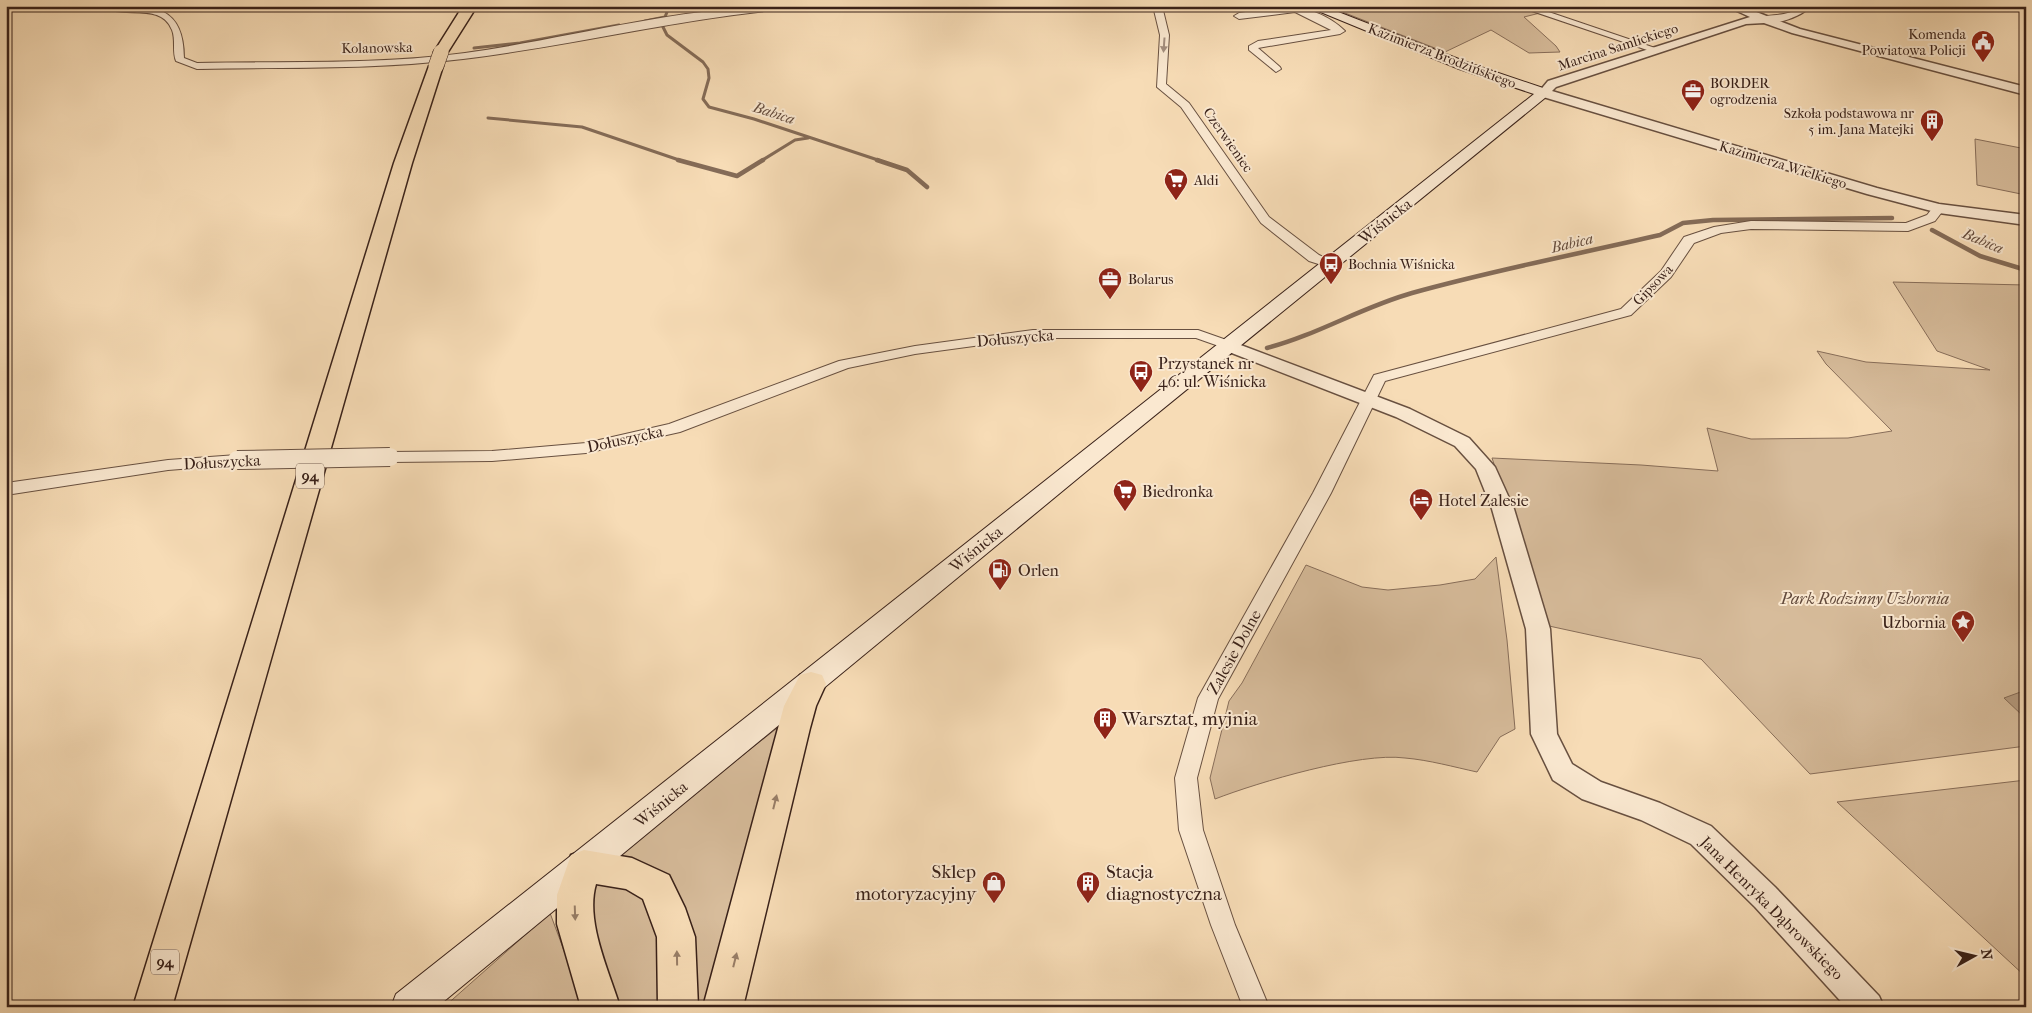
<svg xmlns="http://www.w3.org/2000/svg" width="2032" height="1013" viewBox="0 0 2032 1013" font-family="'IM FELL French Canon',serif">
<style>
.green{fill:#d7bc9b;stroke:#886e5a}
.water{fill:#b69c81;stroke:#846b57}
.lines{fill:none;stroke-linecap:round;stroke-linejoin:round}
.stream-far1{stroke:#846b57;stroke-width:3}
.stream{stroke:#846b57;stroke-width:4.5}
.minor-casing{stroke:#685040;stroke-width:2}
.tertiary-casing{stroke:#685040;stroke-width:3}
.secondary-casing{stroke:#392119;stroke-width:2}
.primary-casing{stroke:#392119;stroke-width:3}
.minor{fill:#fae8d0;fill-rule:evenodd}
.tertiary{fill:#fae8d0;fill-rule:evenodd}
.secondary{fill:#fae8d0;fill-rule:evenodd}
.primary{fill:#f7dcb6;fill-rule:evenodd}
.minor-bridge-casing{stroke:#685040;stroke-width:20;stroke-linecap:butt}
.primary-bridge-casing{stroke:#392119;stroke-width:16;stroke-linecap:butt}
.minor-bridge{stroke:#fae8d0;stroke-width:18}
.primary-bridge{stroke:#f7dcb6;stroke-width:15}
.oneway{fill:#a38e7e}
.oneway2{fill:#987e68}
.labels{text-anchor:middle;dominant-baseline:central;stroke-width:4;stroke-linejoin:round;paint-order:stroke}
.far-poi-label{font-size:14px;fill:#392119;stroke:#fae8d0;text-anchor:start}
.far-street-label{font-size:14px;fill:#392119;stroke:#fae8d0}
.far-water-label{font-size:15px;font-style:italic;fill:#654c3d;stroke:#fae8d0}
.shield{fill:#fae8d0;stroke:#735d50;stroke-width:1}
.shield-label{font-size:15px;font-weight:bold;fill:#392119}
.street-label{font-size:16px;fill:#392119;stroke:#fae8d0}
.poi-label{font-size:16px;fill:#392119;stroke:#fae8d0;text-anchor:start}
.park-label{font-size:16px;font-style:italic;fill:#60483a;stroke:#fae8d0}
.near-poi-label{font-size:19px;fill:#392119;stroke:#fae8d0;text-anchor:start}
</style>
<rect width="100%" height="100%" fill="#f7dcb6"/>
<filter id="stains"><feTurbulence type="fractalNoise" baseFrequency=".004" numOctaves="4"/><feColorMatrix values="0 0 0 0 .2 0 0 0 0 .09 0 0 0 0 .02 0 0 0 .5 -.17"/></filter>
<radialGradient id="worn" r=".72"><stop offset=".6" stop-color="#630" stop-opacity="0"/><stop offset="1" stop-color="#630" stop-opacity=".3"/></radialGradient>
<path class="green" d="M1327,6H1512L1540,13L1524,17L1556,46L1560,52L1529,53L1491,30L1445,52Z
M1975,139L2026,149V195L1977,185Z
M1893,282L2026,285V746L1810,774L1701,659L1549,626L1492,458L1641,465L1718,471L1707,428L1751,439L1848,438L1892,431L1826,364L1817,351L1866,362L1990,370L1937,351Z
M1496,557L1507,640L1515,729L1500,737L1477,772C1454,767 1429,760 1405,758C1360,752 1259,782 1215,799L1210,778L1229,701L1242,683L1306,565L1362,587L1388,590L1440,585L1475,579Z
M781,725L708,1007H690L691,958L620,856L622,851Z
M2026,780V977L1837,802Z
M587,882L631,886L653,910L663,954L662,1007H614L591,939Z
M550,913L585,1007H444Z"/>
<path class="water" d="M2026,690V714L2023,716L2004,698Z"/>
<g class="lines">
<path class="stream-far1" d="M645,21L665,17L667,12L665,8
M661,23L667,35L703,62L708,69L709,78L703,99L709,107L754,119L881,161
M474,48L520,43L619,25
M488,118L582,127L682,161
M761,161L795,140L808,138"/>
<path class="stream" d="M678,160L737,176L763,160
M877,160L907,170L927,187
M1932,230L1980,256L2026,270
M1267,348C1317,335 1362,307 1412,293C1494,270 1578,254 1660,235L1683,223L1713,220L1892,218"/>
<g class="minor-casing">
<path id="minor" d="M101,6C146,6 184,0 184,58L197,63C286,61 377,65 465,53C573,38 680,6 789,6L785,9C676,19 571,46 463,59C375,70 285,67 197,69L176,61C172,52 176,40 172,30C161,1 121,20 101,6Z
M1153,6H1162L1169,35L1166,84L1189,103L1269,217L1319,255L1338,264L1336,267L1331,268L1309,261L1261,223L1181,107L1157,87L1160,35Z
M1285,6C1305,6 1330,16 1345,31L1340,34L1258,48L1280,67L1281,69L1276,72L1249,50V46L1258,41L1331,30L1295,12L1239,19L1234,16L1239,13Z
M1517,6H1531L1661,50L1653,52Z
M1801,6H1811C1802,17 1768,29 1756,20C1767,12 1786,19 1801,6Z
M1939,204L1945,208L1935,221L1908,231L1751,229L1721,233L1694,243L1671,277L1631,315L1385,381L1331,493L1218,699L1197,778L1203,830L1235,925L1269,1007H1243L1211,925L1179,830L1175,778L1198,698L1313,493L1374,375L1621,309L1661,271L1684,237L1714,227L1751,221L1906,223L1927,215L1935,205Z
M1033,330H1198L1235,343L1237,346L1230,350L1196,338H1033L915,354L848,368L680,432L586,453L492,461L390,462L384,461L382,457L384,453L390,452L492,451L586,443L669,424L839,361L915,346Z
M237,455L243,456L245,460L243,464L168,470L6,495V483L168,460Z"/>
</g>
<g class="tertiary-casing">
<path id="tertiary" d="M1726,6H1741L1800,29L2026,87V95L1792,33L1764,23L1746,24L1556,87L1552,91L1877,188L1939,204L2026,215V225L1939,213L1867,194L1540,96L1538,93L1548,81L1750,17Z
M1230,341L1410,409L1469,438L1495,467L1514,509L1550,629L1557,734L1572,764L1601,782L1660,803L1711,826L1775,887L1879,996L1884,1007H1846L1755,907L1691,844L1641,820L1582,799L1553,780L1531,734L1526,629L1492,509L1476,469L1455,446L1396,417L1224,350L1221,346L1224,342Z"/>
</g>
<g class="secondary-casing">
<path id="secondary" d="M1306,6H1323L1469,63L1549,90L1551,93L1094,465L437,1007H391L396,994L1534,94L1459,69Z"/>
</g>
<g class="primary-casing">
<path id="primary" d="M463,6H477L446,55H436L434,52Z
M436,62L443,66L412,163L172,1007H133L394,163L429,66Z
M811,672L822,675L826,684L816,706L810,728L743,1007H703L784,706L800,675Z
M584,850L632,858L669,875L685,908L695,937L698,1007H658L657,937L643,899L626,889L596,884C585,921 609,971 620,1007H581L557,924V895L571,855Z"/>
</g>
<use href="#minor" class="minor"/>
<use href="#tertiary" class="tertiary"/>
<use href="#secondary" class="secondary"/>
<use href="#primary" class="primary"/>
<g class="minor-bridge-casing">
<path id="minor-bridge" d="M237,460L390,457"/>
</g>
<g class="primary-bridge-casing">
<path id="primary-bridge" d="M436,66L441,52"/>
</g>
<use href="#minor-bridge" class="minor-bridge"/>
<use href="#primary-bridge" class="primary-bridge"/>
</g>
<defs><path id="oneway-solid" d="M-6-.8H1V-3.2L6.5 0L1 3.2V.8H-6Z" transform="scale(1.25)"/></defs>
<use class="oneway" href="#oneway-solid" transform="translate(1164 45) rotate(94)"/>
<g class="oneway2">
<use href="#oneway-solid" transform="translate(775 802) rotate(-76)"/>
<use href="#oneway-solid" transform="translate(575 913) rotate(88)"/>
<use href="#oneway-solid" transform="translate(677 958) rotate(-91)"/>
<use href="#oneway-solid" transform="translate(735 960) rotate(-76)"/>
</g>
<defs>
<g id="civic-pin" transform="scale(1.25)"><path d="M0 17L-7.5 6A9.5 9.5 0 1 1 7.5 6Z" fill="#8f2418" stroke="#fae8d0"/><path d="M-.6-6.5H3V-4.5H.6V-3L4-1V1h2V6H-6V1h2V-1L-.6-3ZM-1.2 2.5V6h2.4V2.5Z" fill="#fff"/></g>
<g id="office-pin" transform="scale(1.25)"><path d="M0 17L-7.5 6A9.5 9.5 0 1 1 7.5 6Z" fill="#8f2418" stroke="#fae8d0"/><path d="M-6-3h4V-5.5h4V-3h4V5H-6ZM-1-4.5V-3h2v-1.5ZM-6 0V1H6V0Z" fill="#fff"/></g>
<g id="building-pin" transform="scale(1.25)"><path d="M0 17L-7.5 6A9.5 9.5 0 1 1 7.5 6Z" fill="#8f2418" stroke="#fae8d0"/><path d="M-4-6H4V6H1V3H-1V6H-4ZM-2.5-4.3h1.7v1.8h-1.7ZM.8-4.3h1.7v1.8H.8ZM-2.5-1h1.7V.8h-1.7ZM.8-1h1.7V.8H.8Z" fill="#fff"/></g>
<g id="supermarket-pin" transform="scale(1.25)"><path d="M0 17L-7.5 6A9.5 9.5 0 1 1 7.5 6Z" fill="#8f2418" stroke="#fae8d0"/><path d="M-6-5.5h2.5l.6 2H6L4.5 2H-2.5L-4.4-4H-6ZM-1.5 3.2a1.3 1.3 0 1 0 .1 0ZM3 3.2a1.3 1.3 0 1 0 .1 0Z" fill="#fff"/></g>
<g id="bus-pin" transform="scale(1.25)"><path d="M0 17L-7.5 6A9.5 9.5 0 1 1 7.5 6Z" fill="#8f2418" stroke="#fae8d0"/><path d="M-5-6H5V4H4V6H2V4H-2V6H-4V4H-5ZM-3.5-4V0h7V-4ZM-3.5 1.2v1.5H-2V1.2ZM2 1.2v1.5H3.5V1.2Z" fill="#fff"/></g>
<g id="hotel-pin" transform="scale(1.25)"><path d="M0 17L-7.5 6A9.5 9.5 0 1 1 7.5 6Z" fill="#8f2418" stroke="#fae8d0"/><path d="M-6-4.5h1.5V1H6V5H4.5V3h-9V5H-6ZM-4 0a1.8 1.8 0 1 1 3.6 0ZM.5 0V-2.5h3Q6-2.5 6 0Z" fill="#fff"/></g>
<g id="fuel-pin" transform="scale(1.25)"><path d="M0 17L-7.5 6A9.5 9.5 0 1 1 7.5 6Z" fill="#8f2418" stroke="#fae8d0"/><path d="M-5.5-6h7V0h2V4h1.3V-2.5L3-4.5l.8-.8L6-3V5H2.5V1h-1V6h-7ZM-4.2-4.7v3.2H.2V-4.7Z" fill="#fff"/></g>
<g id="sight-pin" transform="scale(1.25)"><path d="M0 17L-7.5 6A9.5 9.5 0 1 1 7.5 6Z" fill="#8f2418" stroke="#fae8d0"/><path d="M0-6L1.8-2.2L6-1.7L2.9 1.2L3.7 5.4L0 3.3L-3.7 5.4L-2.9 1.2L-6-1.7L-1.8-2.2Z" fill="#fff"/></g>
<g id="shop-pin" transform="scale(1.25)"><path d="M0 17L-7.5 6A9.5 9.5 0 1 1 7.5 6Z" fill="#8f2418" stroke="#fae8d0"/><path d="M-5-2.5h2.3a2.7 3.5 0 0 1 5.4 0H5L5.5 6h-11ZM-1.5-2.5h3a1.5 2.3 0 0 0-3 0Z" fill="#fff"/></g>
</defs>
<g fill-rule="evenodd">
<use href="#civic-pin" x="1983" y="42"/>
<use href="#office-pin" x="1693" y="91"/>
<use href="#building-pin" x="1932" y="121"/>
<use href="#supermarket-pin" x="1176" y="180"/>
<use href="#bus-pin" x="1331" y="264"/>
<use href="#office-pin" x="1110" y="279"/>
<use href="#bus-pin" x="1141" y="372"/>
<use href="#supermarket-pin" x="1125" y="491"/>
<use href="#hotel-pin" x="1421" y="500"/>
<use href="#fuel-pin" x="1000" y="570"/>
<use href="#sight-pin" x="1963" y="622"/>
<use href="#building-pin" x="1105" y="719"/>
<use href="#shop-pin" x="994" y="883"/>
<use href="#building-pin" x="1088" y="883"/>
</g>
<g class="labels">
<g class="far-poi-label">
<text x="1966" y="34" text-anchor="end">Komenda<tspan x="1966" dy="16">Powiatowa Policji</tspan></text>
<text x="1710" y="83">BORDER<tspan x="1710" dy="16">ogrodzenia</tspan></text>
<text x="1914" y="113" text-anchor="end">Szkoła podstawowa nr<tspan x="1914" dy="16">5 im. Jana Matejki</tspan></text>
<text x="1194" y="180">Aldi</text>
<text x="1348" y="264">Bochnia Wiśnicka</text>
<text x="1128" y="279">Bolarus</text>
</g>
<g class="far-street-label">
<text transform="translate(1618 47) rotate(-18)">Marcina Samlickiego</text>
<text transform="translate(377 48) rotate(-1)">Kolanowska</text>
<text transform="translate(1442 56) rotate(21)">Kazimierza Brodzińskiego</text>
<text transform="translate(1228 140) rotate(55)">Czerwieniec</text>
<text transform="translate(1783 165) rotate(17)">Kazimierza Wielkiego</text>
<text transform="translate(1653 285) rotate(-46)">Gipsowa</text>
</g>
<g class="far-water-label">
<text transform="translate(774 113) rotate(18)">Babica</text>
<text transform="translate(1983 241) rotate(23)">Babica</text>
<text transform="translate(1572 243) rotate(-13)">Babica</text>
</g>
<g class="shield">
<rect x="296" y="463.5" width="28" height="25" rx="4"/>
<rect x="151" y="949.5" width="28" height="25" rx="4"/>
</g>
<g class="shield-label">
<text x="310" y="476">94</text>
<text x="165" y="962">94</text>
</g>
<g class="street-label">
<text transform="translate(1385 221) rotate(-38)">Wiśnicka</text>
<text transform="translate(1015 338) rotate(-5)">Dołuszycka</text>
<text transform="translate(625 439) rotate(-12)">Dołuszycka</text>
<text transform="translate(222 462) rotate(-3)">Dołuszycka</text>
<text transform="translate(976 549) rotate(-39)">Wiśnicka</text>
<text transform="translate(1234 652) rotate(-61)">Zalesie Dolne</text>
<text transform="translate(661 804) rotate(-39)">Wiśnicka</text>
<text transform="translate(1772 908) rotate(45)">Jana Henryka Dąbrowskiego</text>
</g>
<g class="poi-label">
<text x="1158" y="363">Przystanek nr<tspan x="1158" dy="18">46: ul. Wiśnicka</tspan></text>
<text x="1142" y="491">Biedronka</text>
<text x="1438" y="500">Hotel Zalesie</text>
<text x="1018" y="570">Orlen</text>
<text x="1946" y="622" text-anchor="end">Uzbornia</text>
</g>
<g class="park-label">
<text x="1865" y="598">Park Rodzinny Uzbornia</text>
</g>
<g class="near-poi-label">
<text x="1122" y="719">Warsztat, myjnia</text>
<text x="976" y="872" text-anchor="end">Sklep<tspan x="976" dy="22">motoryzacyjny</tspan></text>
<text x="1106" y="872">Stacja<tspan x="1106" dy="22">diagnostyczna</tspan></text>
</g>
</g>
<rect width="2032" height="1013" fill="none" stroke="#f7dcb6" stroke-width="25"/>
<rect x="8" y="8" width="2017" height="998" fill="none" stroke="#392119" stroke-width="2.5"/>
<rect x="12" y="12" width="2007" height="988" fill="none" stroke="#392119"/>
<g transform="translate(1974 956) rotate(82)" stroke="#fae8d0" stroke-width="4" paint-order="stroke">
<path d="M0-4L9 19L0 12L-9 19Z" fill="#392119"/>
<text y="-8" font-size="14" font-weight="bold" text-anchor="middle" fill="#392119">N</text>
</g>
<rect width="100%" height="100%" filter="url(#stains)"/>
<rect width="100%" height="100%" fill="url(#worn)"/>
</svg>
